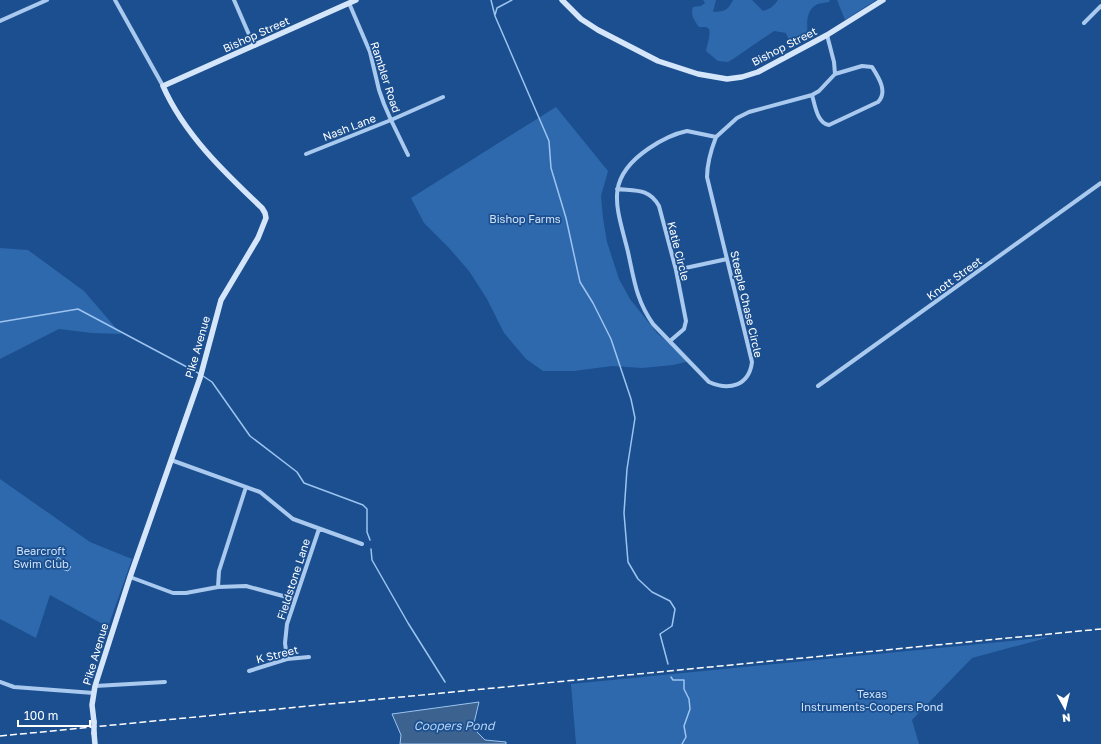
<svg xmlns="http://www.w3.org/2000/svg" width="1101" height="744" viewBox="0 0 1101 744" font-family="'Golos Text',sans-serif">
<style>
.green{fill:#2e69ad}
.water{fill:#3c6290;stroke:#9cc4f0}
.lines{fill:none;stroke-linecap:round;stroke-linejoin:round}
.stream{stroke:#9cc4f0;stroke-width:1.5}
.street{stroke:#a9c9ee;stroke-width:4}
.secondary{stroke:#d6e6fa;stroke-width:5.5}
.rail{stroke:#fff;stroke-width:1.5;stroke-dasharray:7 3;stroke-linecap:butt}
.secondary-bridge{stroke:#d6e6fa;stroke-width:5.5}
.labels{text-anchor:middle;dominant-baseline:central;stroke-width:3.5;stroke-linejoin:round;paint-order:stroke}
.street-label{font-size:11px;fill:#fff;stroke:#1b4f8f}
.park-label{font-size:11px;fill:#cfe3fa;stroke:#1b4f8f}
.water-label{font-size:12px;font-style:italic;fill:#b5d3f5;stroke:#1b4f8f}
</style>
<rect width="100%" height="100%" fill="#1b4f8f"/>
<path class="green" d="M703,0H716L713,12C726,11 727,11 733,0H752L763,11C770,9 774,6 778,0H830L829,2C825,3 819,3 816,5C805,11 807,27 808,36L805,40L796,42L788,38L786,33L774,31L733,59L728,62L718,61L706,51C707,44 711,36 709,29L706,27H699C694,20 690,15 693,7L701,6L705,3Z
M837,0H876L845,20Z
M556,107L608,171L601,196L603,218L607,242L619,279L630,299L657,333L690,361L673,365L642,368L612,366L574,371H543L526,359L504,333L487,299L469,271L449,248L424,223L411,198Z
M0,248L28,250L84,291L121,334L92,333L59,329L0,359Z
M0,479L90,542L132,559L108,627L50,595L36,638L0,619Z
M1050,637L972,658L912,720L919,744H576L571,684Z"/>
<path class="water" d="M58,557L71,567L68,571L53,566Z
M479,702L474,723L477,732L485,740L506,742V744H400L401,735L392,714Z"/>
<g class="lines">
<path class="stream" d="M491,0L495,16L549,141L551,168L566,218L580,282L593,303L611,339L631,399L635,418L627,469L624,513L628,562L638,579L652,592L670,601L675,609L672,626L660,634L668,664
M495,15L497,8L512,0
M0,322L78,309L200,374
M203,376L212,382L250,436L297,472L304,483L363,505L367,509V532L370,540
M371,549L372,560L408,623L445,682
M671,677L673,680H684V689L689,699L690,709L684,726L686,737L682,744"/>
<path class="street" d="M115,0L163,86
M234,0L254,46
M349,3L370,52L379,90L384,104L391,120L408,155
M0,21L47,0
M1084,23L1101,6
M812,95C815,105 817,123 829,125L878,102C888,92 879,78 872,67L862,66L835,74
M687,131L716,137C711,150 707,163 707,177L752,362C749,386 729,391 709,382L653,324C636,300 634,279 628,252C617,207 603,180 648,149C661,140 672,134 687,131Z
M716,137L737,118L749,112L812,95L819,91L835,74L834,62L827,35
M306,154L391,120L443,97
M617,189C635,191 649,188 659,206L676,270L686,321L684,329L670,341
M676,270L727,259
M818,386L1101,183
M171,460L260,492L293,519L362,544
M130,577L173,593H186L218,587L246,586L294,599
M218,587L219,571L246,487
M287,659L285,643L287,624L319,529
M249,671L287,659L309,657
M0,682L14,687L94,693
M95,686L165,682"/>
<path class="secondary" d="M562,0L581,19L598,30L658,61L698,74L727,79L742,77L758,72L827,35L883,0
M94,722L92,705L95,686L130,577L200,378L221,300L258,238L266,218L265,213L262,208C224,172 184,134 163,86L356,0
M94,733L95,744"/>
<path class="rail" d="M0,736L1101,629"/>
<path class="secondary-bridge" d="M94,722V733"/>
</g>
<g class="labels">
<g class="street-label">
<text transform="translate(256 34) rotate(-24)">Bishop Street</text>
<text transform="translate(784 46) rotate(-27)">Bishop Street</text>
<text transform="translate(386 77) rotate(72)">Rambler Road</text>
<text transform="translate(349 127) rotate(-21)">Nash Lane</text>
<text transform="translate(679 251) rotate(76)">Katie Circle</text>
<text transform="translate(954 278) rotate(-36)">Knott Street</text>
<text transform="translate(747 304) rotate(77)">Steeple Chase Circle</text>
<text transform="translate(197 347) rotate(-74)">Pike Avenue</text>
<text transform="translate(293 579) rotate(-72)">Fieldstone Lane</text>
<text transform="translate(95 654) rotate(-73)">Pike Avenue</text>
<text transform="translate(277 654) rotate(-14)">K Street</text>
</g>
<g class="park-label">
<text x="525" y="218">Bishop Farms</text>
<text x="41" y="550">Bearcroft<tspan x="41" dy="13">Swim Club</tspan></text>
<text x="872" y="693">Texas<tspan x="872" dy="13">Instruments-Coopers Pond</tspan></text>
</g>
<g class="water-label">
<text x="454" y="725">Coopers Pond</text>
</g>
</g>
<g transform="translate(1065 708) rotate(173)" stroke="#1b4f8f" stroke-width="3" paint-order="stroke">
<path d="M0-3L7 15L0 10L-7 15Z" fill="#ffffff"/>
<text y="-6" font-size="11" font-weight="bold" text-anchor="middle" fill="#ffffff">N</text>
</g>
<path d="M18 720v6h72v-6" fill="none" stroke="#ffffff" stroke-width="2"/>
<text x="24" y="720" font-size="12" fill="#ffffff" stroke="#1b4f8f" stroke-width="3" paint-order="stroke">100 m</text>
</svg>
